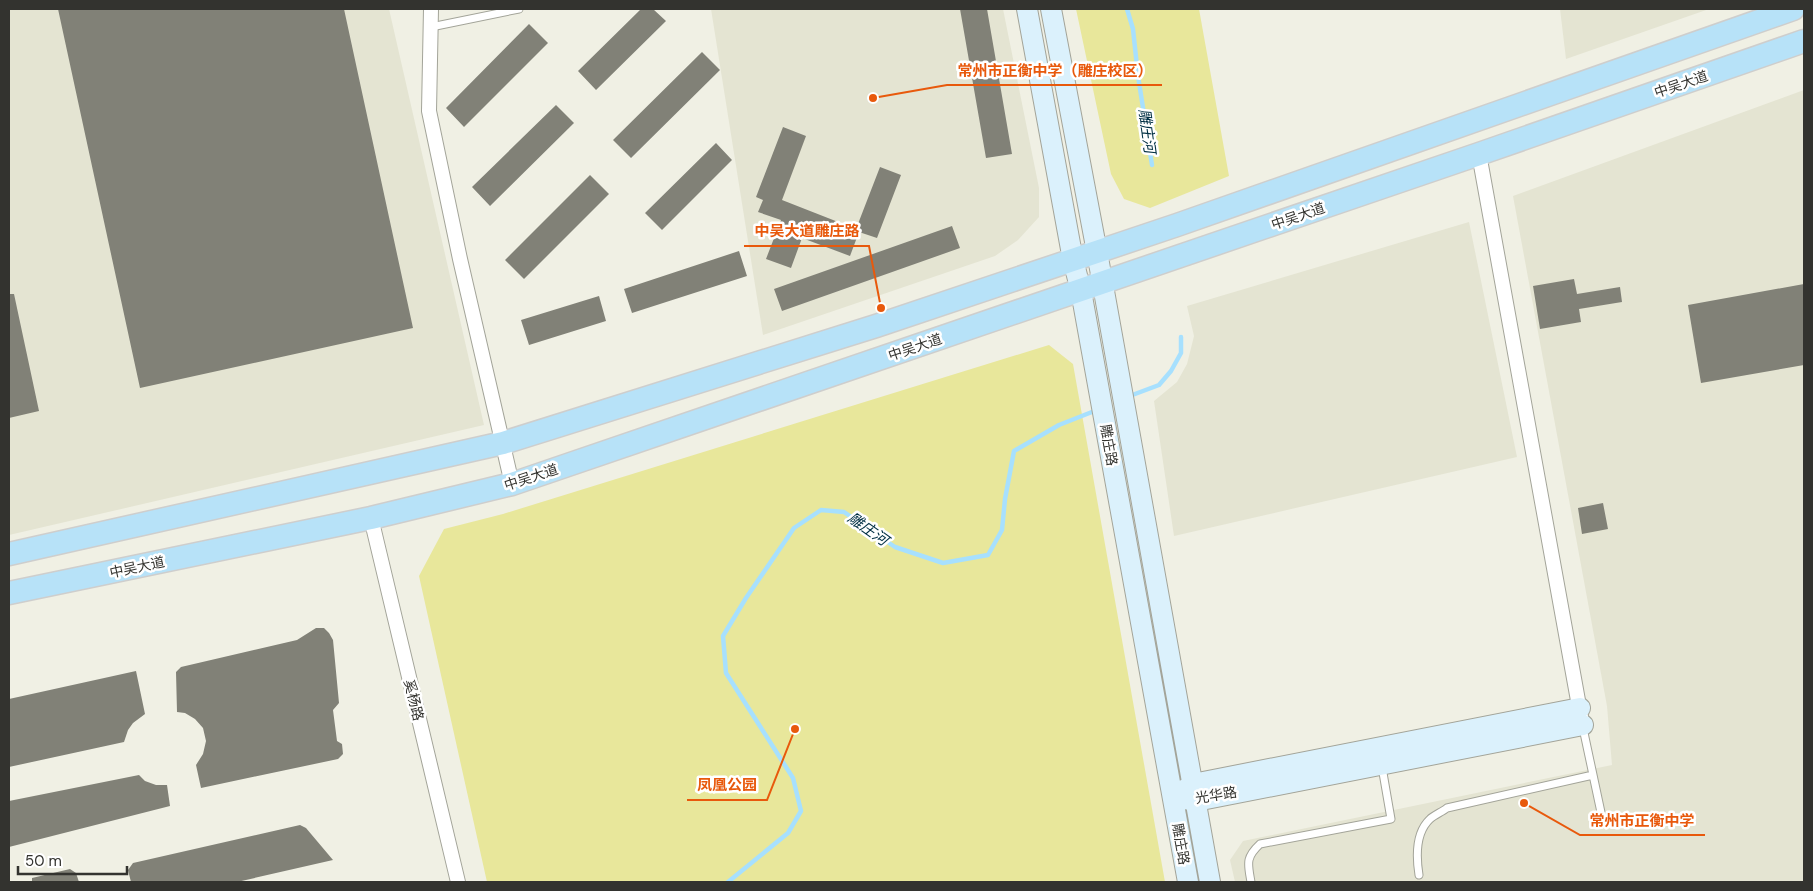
<svg xmlns="http://www.w3.org/2000/svg" width="1813" height="891" viewBox="0 0 1813 891" font-family="'DM Sans','Noto Sans SC',sans-serif">
<style>
.built{fill:#e4e4d2}
.green{fill:#e8e79b}
.lines{fill:none;stroke-linecap:round;stroke-linejoin:round}
.stream{stroke:#a7e0fe;stroke-width:4.5}
.building{fill:#818177}
.lane-casing{stroke:#a3a499;stroke-width:9}
.street-casing{stroke:#a3a499;stroke-width:16}
.secondary-casing{stroke:#a3a499;stroke-width:22}
.primary-casing{stroke:#cececd;stroke-width:25}
.lane{stroke:#fff;stroke-width:7}
.street{stroke:#fff;stroke-width:14}
.secondary{stroke:#dbf1fc;stroke-width:20}
.primary{stroke:#b7e2f8;stroke-width:22}
.labels{text-anchor:middle;dominant-baseline:central;stroke-width:5;stroke-linejoin:round;paint-order:stroke}
.street-label{font-size:14px;fill:#33332f;stroke:#fff}
.water-label{font-size:15px;font-style:italic;fill:#002f43;stroke:#fff}
.leader{fill:none;stroke:#e8590c;stroke-width:2}
.callout-dot{fill:#e8590c;stroke:#fff;stroke-width:2}
.callout-label{font-size:15px;text-anchor:middle;font-weight:bold;fill:#e8590c;stroke:#fff;stroke-width:5;stroke-linejoin:round;paint-order:stroke}
</style>
<rect width="100%" height="100%" fill="#f0f0e4"/>
<path class="built" d="M9,9H389L484,425L9,535Z
M711,9H1003L1039,188V217L1018,240L995,256L763,335Z
M1560,9H1709L1566,59Z
M1804,90V882H1235L1230,860L1243,841L1612,765L1607,706L1513,196Z
M1469,222L1517,457L1174,536L1154,401L1177,382L1187,364L1194,336L1187,306Z"/>
<path class="green" d="M1076,9H1199L1229,176L1150,208L1124,199L1111,174Z
M1049,345L1073,364L1165,882H487L419,576L444,529L503,514Z"/>
<g class="lines">
<path class="stream" d="M1127,9L1133,29L1138,76L1152,165
M1127,397L1159,385L1171,371L1181,353V337
M728,882L788,833L801,811L793,778L726,673L723,636L746,598L794,528L821,510L844,512L895,547L943,563L988,555L1002,530L1005,499L1014,451L1059,425L1097,410"/>
</g>
<path class="building" d="M58,9H344L413,328L140,388Z
M641,9H653L666,21L596,90L578,71Z
M960,9H987L1012,154L986,158Z
M529,24L548,43L464,127L446,108Z
M702,52L720,70L631,158L613,140Z
M556,105L574,123L490,206L472,187Z
M783,127L806,136L782,200L856,229L880,167L901,175L877,238L859,232L850,256L802,238L791,268L766,259L781,220L758,212L763,200L756,197Z
M716,143L732,160L662,230L645,213Z
M590,175L609,194L524,279L505,260Z
M952,226L960,248L782,311L774,289Z
M739,251L747,276L632,313L624,289Z
M1574,279L1577,294L1620,287L1622,302L1579,309L1581,322L1540,329L1533,286Z
M1804,284V365L1701,383L1688,305Z
M9,294H14L39,411L9,418Z
M599,296L606,321L529,345L521,320Z
M1603,503L1608,529L1582,534L1578,508Z
M316,628H324L329,633L333,640L339,703L333,710L337,741L342,744L343,754L338,759L201,788L196,765L203,754L206,741L203,728L195,719L185,713L177,712L176,672L181,667L297,640Z
M136,671L145,714L133,723L128,730L124,742L9,767V699Z
M139,775L145,781L156,785H167L170,806L9,847V801Z
M300,825L306,828L333,860L237,882H131L128,870L133,863Z
M70,869L76,873L79,882H32V878Z"/>
<g class="lines">
<g class="lane-casing">
<path id="lane" d="M431,27L519,9
M1583,728L1602,817
M1419,875C1416,856 1415,833 1430,819C1434,815 1442,812 1447,808L1593,775
M1251,882C1248,864 1245,858 1260,844L1391,819L1382,767"/>
</g>
<g class="street-casing">
<path id="street" d="M431,9L429,111L460,259L512,484
M1479,154L1581,717
M371,518L458,882"/>
</g>
<g class="secondary-casing">
<path id="secondary" d="M1027,9L1073,260L1081,291L1188,882
M1051,9L1097,252L1210,882
M1181,792L1193,784L1580,708
M1184,799L1196,801L1583,725"/>
</g>
<g class="primary-casing">
<path id="primary" d="M9,554L503,443L876,326L1177,225L1793,9
M9,593L371,518L512,484L1479,154L1804,41"/>
</g>
<use href="#lane" class="lane"/>
<use href="#street" class="street"/>
<use href="#secondary" class="secondary"/>
<use href="#primary" class="primary"/>
</g>
<g class="labels">
<g class="street-label">
<text transform="translate(1681 84) rotate(-19)">中吴大道</text>
<text transform="translate(1298 216) rotate(-19)">中吴大道</text>
<text transform="translate(915 347) rotate(-19)">中吴大道</text>
<text transform="translate(1109 445) rotate(80)">雕庄路</text>
<text transform="translate(531 477) rotate(-18)">中吴大道</text>
<text transform="translate(137 567) rotate(-12)">中吴大道</text>
<text transform="translate(414 700) rotate(76)">奚杨路</text>
<text transform="translate(1216 795) rotate(-9)">光华路</text>
<text transform="translate(1181 844) rotate(80)">雕庄路</text>
</g>
<g class="water-label">
<text transform="translate(1147 131) rotate(82)">雕庄河</text>
<text transform="translate(868 529) rotate(35)">雕庄河</text>
</g>
</g>
<path class="leader" d="M873 98L947 85H1162M881 308L869 246H744M795 729L767 800H687M1524 803L1580 835H1705"/>
<g class="callout-dot">
<circle cx="873" cy="98" r="5"/>
<circle cx="881" cy="308" r="5"/>
<circle cx="795" cy="729" r="5"/>
<circle cx="1524" cy="803" r="5"/>
</g>
<g class="callout-label">
<text x="1055" y="76">常州市正衡中学（雕庄校区）</text>
<text x="807" y="236">中吴大道雕庄路</text>
<text x="727" y="790">凤凰公园</text>
<text x="1642" y="826">常州市正衡中学</text>
</g>
<rect width="1813" height="891" fill="none" stroke="#33332f" stroke-width="20"/>
<path d="M18 866v8h109v-8" fill="none" stroke="#33332f" stroke-width="2.5"/>
<text x="25" y="866" font-size="15" fill="#33332f" stroke="#ffffff" stroke-width="4" paint-order="stroke">50 m</text>
</svg>
